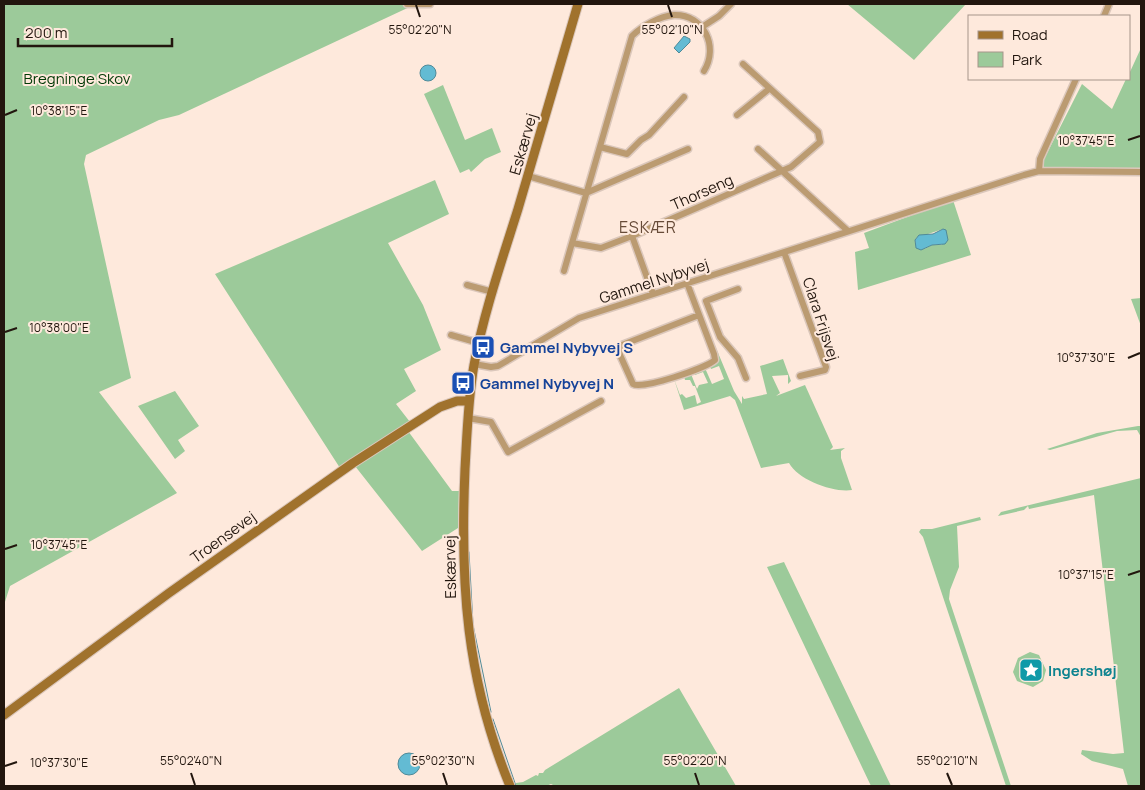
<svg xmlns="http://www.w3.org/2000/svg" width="1145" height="790" viewBox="0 0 1145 790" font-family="Manrope,sans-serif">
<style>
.green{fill:#9cca9a;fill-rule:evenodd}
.water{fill:#63bbd3;stroke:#508a98}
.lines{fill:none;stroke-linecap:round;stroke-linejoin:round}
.stream{stroke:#508a98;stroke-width:1}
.street-casing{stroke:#dbc7bb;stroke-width:9}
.secondary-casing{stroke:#dbc7bb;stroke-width:11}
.street{stroke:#bb9b71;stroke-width:6}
.secondary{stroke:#a0722d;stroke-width:9}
.ticks{fill:none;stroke:#22160e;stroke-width:2}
.labels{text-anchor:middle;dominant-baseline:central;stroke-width:4;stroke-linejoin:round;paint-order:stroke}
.park-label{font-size:15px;fill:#013905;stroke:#fee9dc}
.street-label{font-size:15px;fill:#22160e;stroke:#fee9dc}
.transit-label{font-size:15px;font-weight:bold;fill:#164399;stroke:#fee9dc;text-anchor:start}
.culture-label{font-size:15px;font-weight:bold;fill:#0d838f;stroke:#fee9dc;text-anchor:start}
.neighbourhood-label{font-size:16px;letter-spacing:1px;fill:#674b38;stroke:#fee9dc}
.ticks-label{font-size:12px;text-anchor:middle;fill:#22160e;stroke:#fee9dc;stroke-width:4;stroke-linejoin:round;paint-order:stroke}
</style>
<rect width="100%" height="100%" fill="#fee9dc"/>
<path class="green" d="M4,4H416L179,115L159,120L86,155L84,164L131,378L99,392L177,493L10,586L4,605Z
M847,4H966L914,60Z
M1141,48V170L1044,169L1043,161L1082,84L1112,109L1126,79H1129V74Z
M443,85L465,140L492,128L501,152L485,159L471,172L469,169L460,173L424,94Z
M435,180L449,214L388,243L423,305L441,350L404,369L416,391L396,404L410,422L340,468L215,274Z
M953,200L971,255L858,290L855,252L869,248L864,233ZM943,229L942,245H932L924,249L915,243L916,238Z
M1141,298V326L1131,299Z
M703,317L734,391L742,404V396L744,399L767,394L760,366L783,359L791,381L788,384V375L772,376L780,393L776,396L805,385L833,447L830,450L845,448L841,451V458L852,490C834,493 798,480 789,463L761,468L735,400L730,396L684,410L674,379L680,395L682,394L686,398L695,395L697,404L701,402L695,386H693L690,380H685L684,376L691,374L697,389L699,385L708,383L703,372L695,375L694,372L705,368L712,384L724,379L719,366L711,369L710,366L713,365Z
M175,391L199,426L178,440L185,451L175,459L138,406Z
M1138,426H1141V437L1137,430L1117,431L1050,450L1047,449L1097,433Z
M408,431L452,491H459L458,528L422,551L355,466Z
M1141,478V786H1128L1123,769L1092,761L1081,754L1082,750L1113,754L1124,753L1094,495L1029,509L1028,506L1024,510L998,516L1001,512Z
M980,517L981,520L957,526L959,567L950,590L949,599L1011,786H1006L923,537L919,532L921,529H932Z
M784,562L891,786H871L767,567Z
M1030,652L1039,655L1046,670L1043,681L1033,687L1017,681L1013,672L1018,658Z
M679,688L736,786H555L551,784L546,786H516V783L523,782L536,775L538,776L539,773H543L545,770Z"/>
<path class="water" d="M684,36L690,39V42L679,53L674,48Z
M420 73a8 8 0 1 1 16 0a8 8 0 1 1-16 0Z
M943,229L946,230L948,240L945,244L932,245L921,250L916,248L915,240L919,235L933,234Z
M398 764a11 11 0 1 1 22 0a11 11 0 1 1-22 0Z"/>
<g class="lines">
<path class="stream" d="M469,552L473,625L491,712
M493,719L516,786"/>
<g class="street-casing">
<path id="street" d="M407,4H430
M1104,16L1109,4
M702,27L719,16L731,4
M737,115L769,89
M600,147L627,154L641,140L649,135L684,97
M758,149L848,231
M1039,171L1040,159L1076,79
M528,176L586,193L688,149
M572,243L632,36C642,26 660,16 674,15C704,14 719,47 704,71
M784,252L826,367L825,370L800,376
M564,271L572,243L601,248L632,236
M687,283L714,354L715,360C706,368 642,390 633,384L620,355L619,350L622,345L699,315
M467,285L493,292
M738,289L706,301L720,337L738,358L746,378
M653,294L632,236L791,167L820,142L818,132L743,64
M451,335L479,343
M474,364L491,367L498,366L579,318L1024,175L1039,171L1141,172
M468,418L491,422L508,452L601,401"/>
</g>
<g class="secondary-casing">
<path id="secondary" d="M4,715L169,593L353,463L440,407L457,401H469
M510,786C466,679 460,584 465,469C467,434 468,399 474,365C484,312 502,260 518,209C538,141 558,72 578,4"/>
</g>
<use href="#street" class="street"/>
<use href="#secondary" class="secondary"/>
</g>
<path class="ticks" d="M416,5L420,17M668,5L672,17M5,115L17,110M1128,140L1140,136M5,332L17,328M1128,358L1140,353M5,549L17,545M1128,575L1140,571M5,766L17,762M191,773L195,785M443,773L447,785M695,773L699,785M947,773L952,785"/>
<defs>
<g id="bus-square" transform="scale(1.25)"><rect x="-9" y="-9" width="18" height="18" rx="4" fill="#1a4fb4" stroke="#fee9dc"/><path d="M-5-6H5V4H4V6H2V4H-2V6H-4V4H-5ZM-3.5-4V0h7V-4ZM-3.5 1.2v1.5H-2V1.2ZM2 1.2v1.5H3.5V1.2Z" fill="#fff"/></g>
<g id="sight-square" transform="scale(1.25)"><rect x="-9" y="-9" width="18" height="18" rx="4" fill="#0f9aa8" stroke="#fee9dc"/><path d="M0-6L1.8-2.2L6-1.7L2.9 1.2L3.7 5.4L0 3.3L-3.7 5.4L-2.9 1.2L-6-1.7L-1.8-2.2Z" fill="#fff"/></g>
</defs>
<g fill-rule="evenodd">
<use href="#bus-square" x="483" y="347"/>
<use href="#bus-square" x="463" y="383"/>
<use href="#sight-square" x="1031" y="670"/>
</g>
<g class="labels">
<g class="park-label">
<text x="77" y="78">Bregninge Skov</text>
</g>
<g class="street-label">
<text transform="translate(523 144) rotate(-74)">Eskærvej</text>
<text transform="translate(702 192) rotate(-24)">Thorseng</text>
<text transform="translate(654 281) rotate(-18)">Gammel Nybyvej</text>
<text transform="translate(821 319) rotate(72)">Clara Frijsvej</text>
<text transform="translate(223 537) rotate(-36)">Troensevej</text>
<text transform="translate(450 567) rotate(-91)">Eskærvej</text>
</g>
<g class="transit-label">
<text x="500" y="347">Gammel Nybyvej S</text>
<text x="480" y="383">Gammel Nybyvej N</text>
</g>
<g class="culture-label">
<text x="1048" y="670">Ingershøj</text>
</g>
<g class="neighbourhood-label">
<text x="648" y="227">ESKÆR</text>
</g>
</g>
<g class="ticks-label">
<text x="420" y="34">55°02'20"N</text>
<text x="672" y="34">55°02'10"N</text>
<text x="59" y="115">10°38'15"E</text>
<text x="1086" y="145">10°37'45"E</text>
<text x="59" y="332">10°38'00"E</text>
<text x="1086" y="362">10°37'30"E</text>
<text x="59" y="549">10°37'45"E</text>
<text x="1086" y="579">10°37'15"E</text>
<text x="191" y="765">55°02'40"N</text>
<text x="443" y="765">55°02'30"N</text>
<text x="695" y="765">55°02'20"N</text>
<text x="947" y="765">55°02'10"N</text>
<text x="59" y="767">10°37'30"E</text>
</g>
<rect width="1145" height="790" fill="none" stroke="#22160e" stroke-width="10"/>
<rect x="968" y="15" width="162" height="65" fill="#fee9dc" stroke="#a6958a"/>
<rect x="978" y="31" width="25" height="8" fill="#a0722d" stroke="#a6958a"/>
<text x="1012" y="40" font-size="15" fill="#22160e">Road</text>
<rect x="978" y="52" width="25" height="15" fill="#9cca9a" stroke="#a6958a"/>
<text x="1012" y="65" font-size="15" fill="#22160e">Park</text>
<path d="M18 38v8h154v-8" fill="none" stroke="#22160e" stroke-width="2.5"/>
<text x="25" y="38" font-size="15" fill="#22160e" stroke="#fee9dc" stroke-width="4" paint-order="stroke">200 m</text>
</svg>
